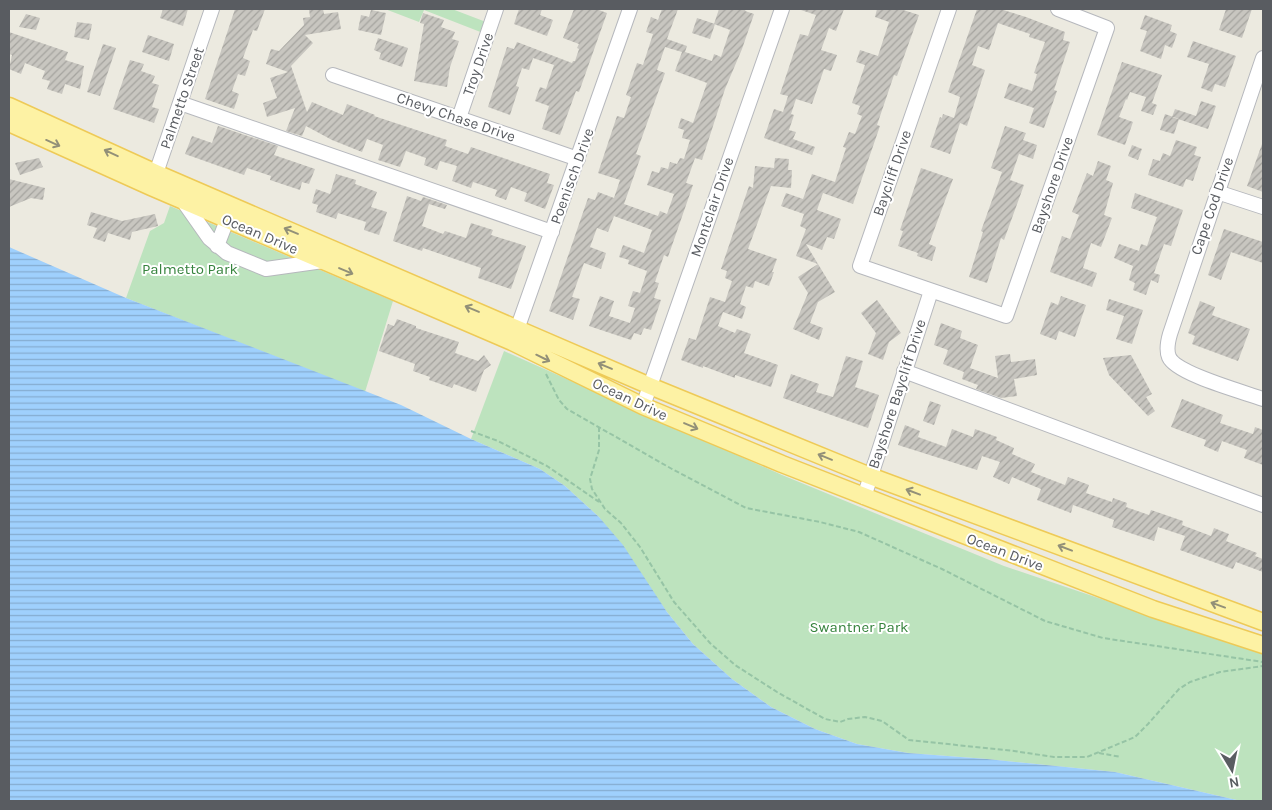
<svg xmlns="http://www.w3.org/2000/svg" width="1272" height="810" viewBox="0 0 1272 810" font-family="Karla,sans-serif">
<style>
.park{fill:#bde3be}
.water{fill:url(#water-rules)}
.building{fill:url(#building-hatch);fill-rule:evenodd}
.lines{fill:none;stroke-linecap:round;stroke-linejoin:round}
.minor-casing{stroke:#b6b8bd;stroke-width:16}
.major-casing{stroke:#eeca57;stroke-width:19}
.path{stroke:#96c4a5;stroke-width:2;stroke-dasharray:5 2.5;stroke-linecap:butt}
.minor{stroke:#fff;stroke-width:14}
.major{stroke:#fdf2a4;stroke-width:16}
.oneway{stroke:#929078}
.labels{text-anchor:middle;dominant-baseline:central;stroke-width:4;stroke-linejoin:round;paint-order:stroke}
.street-label{font-size:15px;fill:#595c61;stroke:#fff}
.park-label{font-size:15px;fill:#36833d;stroke:#fff}
</style>
<defs>
<pattern id="water-rules" width="6" height="5" patternUnits="userSpaceOnUse" patternTransform="scale(1.25)"><rect width="6" height="5" fill="#9fd0fd"/><path d="M0 2.5h6" fill="none" stroke="#85acd0"/></pattern>
<pattern id="building-hatch" width="6" height="6" patternUnits="userSpaceOnUse" patternTransform="scale(1.25)"><rect width="6" height="6" fill="#c8c6c0"/><path d="M-1 1l2-2M0 6l6-6M5 7l2-2" fill="none" stroke="#a5a49f"/></pattern>
</defs>
<rect width="100%" height="100%" fill="#eceae0"/>
<path class="park" d="M385,9H452L486,22L483,33L424,10L419,22Z
M170,206L393,301L365,392L126,298L150,231L164,223Z
M504,351L782,475L1004,566L1263,654V801H1241L1115,772L987,759L908,753L857,744L815,729L771,707L732,679L693,644L667,612L599,517L565,486L540,469L471,439Z"/>
<path class="water" d="M9,247L126,298L401,405L471,439L540,469L565,486L599,517L623,545L667,612L693,644L732,679L771,707L815,729L857,744L908,753L987,759L1115,772L1241,801H9Z"/>
<path class="building" d="M163,9H188L183,26L160,18Z
M235,9H265L257,31L253,30L243,58L250,61L245,76L238,74L232,91L239,94L234,109L205,99Z
M309,9H323L324,14L338,12L341,29L305,35L313,43L291,66L307,112L312,102L343,115L347,104L375,115L374,116L447,140L445,146L468,154L471,147L550,174L547,183L554,185L545,209L524,201L527,193L511,187L506,200L495,196L497,190L473,182L471,188L452,181L457,166L440,161L437,170L424,165L426,158L406,151L400,167L378,160L383,145L367,139L362,152L332,140L306,126L302,136L286,131L295,108L267,117L263,103L277,98L270,78L288,72L266,64L271,49L279,51L304,25L303,18L310,17Z
M519,9H542L540,15L553,20L547,36L514,24Z
M574,9H596L607,13L579,92L576,91L560,135L542,129L549,106L535,101L540,87L546,89L554,65L533,58L529,70L522,68L516,86L519,87L510,115L488,107L507,47L514,49L517,42L572,63L573,61H575L579,49L577,48L579,44L563,38Z
M662,9H678L667,39L687,46L685,52L712,61L714,54L721,57L730,30L714,24L719,9H746L745,11L754,14L742,49L725,89L702,160L695,158L686,183L693,185L668,257L664,255L655,282L659,283L654,298L661,300L651,330L644,328L641,335L634,333L631,340L589,326L600,296L614,301L609,316L630,323L635,308L628,306L633,291L640,293L647,271L628,264L629,260L619,257L623,245L644,253L652,230L614,216L608,232L597,228L590,247L606,253L601,269L584,263L572,297L580,299L573,320L549,311L588,198L595,200L598,192L614,198L620,180L598,173L617,116L624,118L631,97L626,95L637,63L643,65L653,34L646,32L651,17L658,20ZM665,47L682,52L675,71L707,83L693,123L681,118L678,128L684,130L682,138L690,140L684,159L680,158L677,164L670,162L668,169L661,167L659,173L652,171L647,185L674,194L667,214L660,211L658,216L624,204L641,156L636,154L665,73L657,70Z
M801,9H844L836,31L829,28L821,50L837,55L831,71L824,69L812,104L796,99L791,114L794,115L789,130L796,132L793,139L815,147L812,155L764,138L774,109L783,112L788,96L780,94L800,34L808,36L816,15L801,10Z
M877,9H900L919,15L897,76L894,75L877,125L880,126L853,204L823,193L817,210L841,219L834,239L827,237L822,250L806,244L818,264L796,256L806,229L800,226L804,214L781,206L786,193L803,199L812,174L835,182L846,148L843,147L849,132L855,134L862,116L857,114L860,106L852,103L865,65L856,62L860,50L878,56L889,22L875,17Z
M977,9H1000L1026,17L1065,32L1063,40L1070,42L1054,90L1057,91L1044,128L1029,123L1034,108L1004,98L1009,83L1032,91L1037,74L1034,73L1045,42L1029,37L1030,34L998,23L989,50L978,46L972,65L985,70L967,126L960,123L950,154L930,147L940,117L942,118L943,114L954,118L960,97L948,92Z
M1226,9H1252L1242,38L1219,30Z
M371,10L386,13L381,35L358,30L361,15L369,17Z
M423,13L444,20L441,27L455,32L452,39L459,41L450,67L447,87L414,81L424,24L420,23Z
M26,14L40,18L36,30L19,27Z
M1145,15L1172,25L1170,31L1177,34L1172,48L1165,45L1161,59L1140,51L1147,31L1140,29Z
M697,18L715,24L710,39L692,33Z
M77,22L92,24L89,40L74,37Z
M9,32L68,52L65,60L84,66L80,89L65,84L62,94L47,89L50,81L42,79L45,71L25,63L21,74L9,69L12,55L9,54Z
M148,35L174,44L169,61L142,52Z
M378,38L408,48L402,67L379,59L381,53L374,50Z
M1193,41L1236,56L1225,87L1215,84L1212,92L1201,88L1209,64L1187,57Z
M103,44L116,48L100,96L87,92Z
M130,60L144,64L141,71L155,76L152,83L159,85L152,107L159,109L154,123L113,109Z
M1122,62L1162,75L1152,103L1157,105L1153,115L1141,111L1146,97L1130,92L1127,100L1126,99L1119,117L1133,122L1125,145L1097,135Z
M1201,101L1216,106L1208,129L1172,117L1175,109L1196,116Z
M1165,114L1179,119L1174,134L1160,130Z
M218,126L278,146L274,155L315,169L309,184L302,182L300,190L270,180L271,176L247,168L244,175L185,154L192,136L212,143Z
M1005,126L1026,133L1023,140L1037,145L1033,159L1019,154L1010,180L1024,185L1004,240L1001,238L987,283L969,277L983,232L981,231L1002,172L991,168Z
M1176,140L1197,147L1194,155L1201,157L1193,181L1186,179L1183,187L1148,175L1153,159L1160,161L1163,153L1170,156Z
M1262,144H1263V192L1247,186Z
M1132,145L1142,149L1138,160L1128,156Z
M39,158L43,167L20,175L15,163Z
M775,158L789,159L788,170H792L791,188L771,186L748,249L777,259L772,272H774L769,286L755,281L753,288L746,286L740,304L746,307L742,319L723,312L718,326L735,333L737,329L751,334L744,353L778,365L771,387L735,375V378L703,366V368L681,360L689,338L696,340L710,297L725,302L732,281L725,278L727,271L721,269L749,186L753,188L755,166L774,168Z
M1098,161L1111,166L1106,180L1113,183L1104,215L1112,218L1101,247L1091,243L1083,268L1097,273L1092,287L1050,272L1062,236L1070,239L1079,215L1072,212L1087,173L1093,176Z
M921,168L953,179L929,244L936,247L932,261L917,256L918,253L898,246L903,231L900,230Z
M336,174L356,180L355,184L377,192L371,207L387,212L379,235L364,230L366,222L338,213L336,219L316,212L318,205L312,203L316,189L330,194Z
M9,179L45,188L43,200L31,198L9,207Z
M1135,193L1183,210L1171,246L1164,244L1154,273L1160,275L1158,283L1151,280L1146,295L1133,290L1135,283L1129,280L1133,266L1114,258L1119,244L1139,251L1141,244L1147,246L1157,217L1131,208Z
M407,196L421,201L423,197L447,205L445,209L429,204L422,226L443,234L445,231L466,238L471,223L493,230L491,235L526,246L511,289L478,278L481,268L423,248L422,251L393,241Z
M91,212L122,221L155,214L158,226L132,232L130,240L108,233L105,242L93,238L97,228L87,225Z
M1224,229L1263,242V263L1231,252L1221,280L1208,275Z
M818,264L835,292L818,302L810,323L823,328L819,340L793,329L808,293L798,277Z
M1061,296L1086,305L1075,337L1059,331L1056,340L1040,334L1051,302L1058,305Z
M1109,299L1143,310L1132,344L1116,339L1124,316L1106,310Z
M877,300L901,333L889,342L883,360L868,354L876,333L861,313Z
M1200,301L1215,307L1212,315L1250,329L1238,361L1192,344L1195,336L1188,333Z
M397,319L416,326V328L459,342L455,353L478,361L484,355L491,365L484,370L476,392L454,384L452,388L429,380L430,377L413,371L415,364L379,351L388,324L394,326Z
M941,323L962,331L960,338L978,345L970,368L998,378L995,356L1010,354L1011,362L1035,359L1037,375L1014,379L1017,396L1001,398L976,389L978,385L962,379L964,372L943,364L948,350L934,345Z
M1131,355L1152,394L1146,397L1155,411L1148,416L1109,375L1103,358Z
M846,356L863,361L855,387L879,395L868,428L783,398L791,374L819,384L816,392L833,397Z
M1182,399L1223,415L1220,423L1253,434L1255,427L1263,430V465L1244,458L1247,450L1222,441L1218,452L1204,446L1206,440L1171,427Z
M930,401L941,405L934,425L923,421Z
M905,425L920,431L918,437L946,447L952,429L973,437L975,429L997,437L996,440L1014,448L1012,454L1035,464L1031,472L1065,485L1068,477L1089,485L1086,493L1112,502L1113,498L1127,503L1126,507L1149,515L1151,510L1183,521L1182,525L1211,536L1214,528L1229,534L1226,541L1257,553L1255,556L1263,559V572L1236,562L1233,569L1180,550L1185,536L1158,527L1154,541L1112,527L1114,520L1073,505L1071,513L1037,500L1041,489L1012,477L1009,484L993,477L1000,462L982,456L977,470L898,445Z"/>
<g class="lines">
<g class="minor-casing">
<path id="minor" d="M949,9L860,266L1006,316L1107,28L1058,9
M1263,58L1170,334C1168,341 1166,350 1169,357C1176,374 1244,392 1263,399
M333,75L578,159
M180,103L552,232
M459,118L496,9
M153,182L212,9
M1217,192L1263,207
M183,201L209,238L227,253L266,269L323,261
M217,246L227,220
M514,338L630,9
M904,371L1263,505
M643,406L782,9
M864,497L931,291"/>
</g>
<g class="major-casing">
<path id="major" d="M9,106L156,173L650,386L870,476L1263,622
M9,123L151,187L512,342L643,406L782,464L1153,609L1263,645"/>
</g>
<path class="path" d="M546,374L559,400L567,409L672,469L746,508L820,522L859,532L942,569L1045,621L1103,638L1263,662
M599,427V450L590,479L592,489L605,509L621,523L640,547L674,602L710,643L735,665L777,692L825,719L840,722L848,719L865,717L882,721L909,740L1014,751L1054,757H1087L1135,737L1148,724L1179,689L1190,682L1220,672L1263,666
M471,431L498,441L547,466L599,502
M1099,753L1121,757"/>
<use href="#minor" class="minor"/>
<use href="#major" class="major"/>
</g>
<defs><path id="oneway-shaft" d="M-6 0H5M1.5-3L5.5 0L1.5 3" fill="none" stroke-width="1.6" stroke-linecap="round" stroke-linejoin="round" transform="scale(1.25)"/></defs>
<g class="oneway">
<use href="#oneway-shaft" transform="translate(53 143) rotate(24)"/>
<use href="#oneway-shaft" transform="translate(111 153) rotate(-155)"/>
<use href="#oneway-shaft" transform="translate(291 231) rotate(-157)"/>
<use href="#oneway-shaft" transform="translate(346 271) rotate(23)"/>
<use href="#oneway-shaft" transform="translate(472 309) rotate(-157)"/>
<use href="#oneway-shaft" transform="translate(543 358) rotate(26)"/>
<use href="#oneway-shaft" transform="translate(605 366) rotate(-157)"/>
<use href="#oneway-shaft" transform="translate(691 426) rotate(23)"/>
<use href="#oneway-shaft" transform="translate(825 457) rotate(-158)"/>
<use href="#oneway-shaft" transform="translate(913 492) rotate(-159)"/>
<use href="#oneway-shaft" transform="translate(1065 548) rotate(-159)"/>
<use href="#oneway-shaft" transform="translate(1218 605) rotate(-160)"/>
</g>
<g class="labels">
<g class="street-label">
<text transform="translate(478 64) rotate(-71)">Troy Drive</text>
<text transform="translate(182 98) rotate(-71)">Palmetto Street</text>
<text transform="translate(456 117) rotate(19)">Chevy Chase Drive</text>
<text transform="translate(892 173) rotate(-71)">Baycliff Drive</text>
<text transform="translate(572 176) rotate(-70)">Poenisch Drive</text>
<text transform="translate(1052 185) rotate(-71)">Bayshore Drive</text>
<text transform="translate(1212 206) rotate(-71)">Cape Cod Drive</text>
<text transform="translate(712 207) rotate(-71)">Montclair Drive</text>
<text transform="translate(260 234) rotate(23)">Ocean Drive</text>
<text transform="translate(897 394) rotate(-72)">Bayshore Baycliff Drive</text>
<text transform="translate(630 399) rotate(25)">Ocean Drive</text>
<text transform="translate(1005 552) rotate(21)">Ocean Drive</text>
</g>
<g class="park-label">
<text x="190" y="269">Palmetto Park</text>
<text x="859" y="627">Swantner Park</text>
</g>
</g>
<rect width="1272" height="810" fill="none" stroke="#595c61" stroke-width="20"/>
<g transform="translate(1232 770) rotate(170)" stroke="#ffffff" stroke-width="4" paint-order="stroke">
<path d="M0-4L9 19L0 12L-9 19Z" fill="#595c61"/>
<text y="-8" font-size="14" font-weight="bold" text-anchor="middle" fill="#595c61">N</text>
</g>
</svg>
